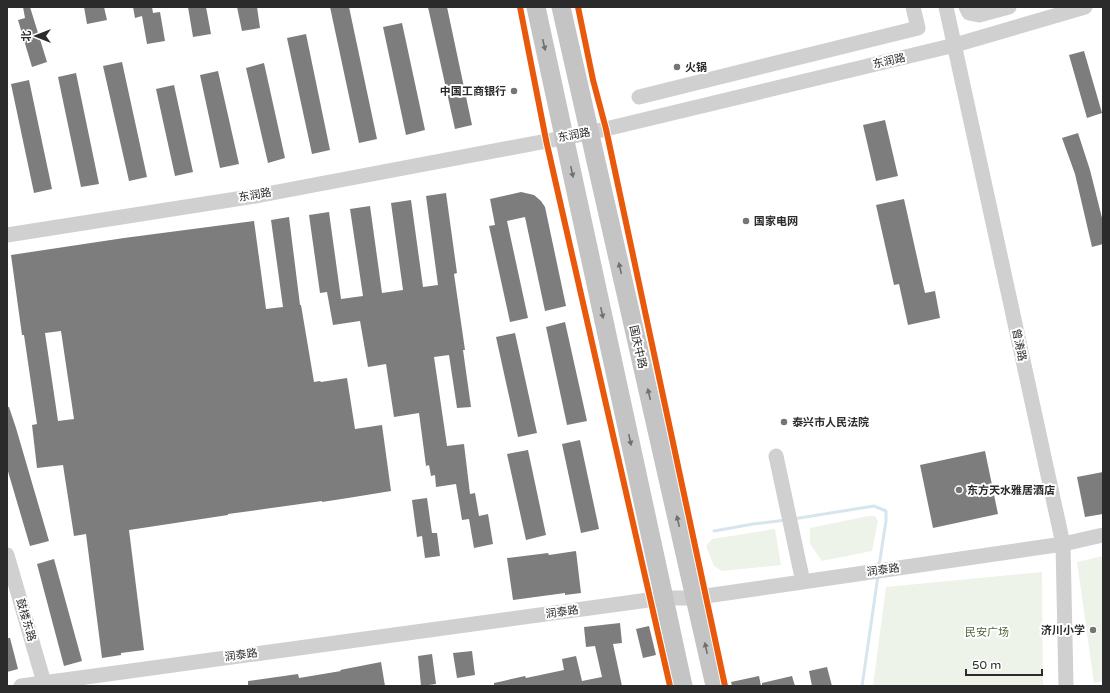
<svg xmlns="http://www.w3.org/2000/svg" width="1110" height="693" viewBox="0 0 1110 693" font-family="'Varela Round','Noto Sans SC',sans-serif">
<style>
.green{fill:#eef3ea}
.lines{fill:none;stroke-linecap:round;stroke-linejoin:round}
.stream{stroke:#d7e5ef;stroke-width:3}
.building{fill:#7d7d7d;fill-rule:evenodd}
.minor{stroke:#d0d0d0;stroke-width:15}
.major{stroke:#c4c4c4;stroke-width:19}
.cycleway-casing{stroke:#fff;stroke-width:8}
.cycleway{stroke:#e8590c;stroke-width:6}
.oneway{fill:#707070}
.poi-dot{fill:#757575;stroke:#fff;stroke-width:1.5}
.labels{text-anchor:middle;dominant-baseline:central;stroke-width:4;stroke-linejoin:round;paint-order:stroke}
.street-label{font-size:11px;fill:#2b2b2b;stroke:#fff}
.poi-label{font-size:11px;font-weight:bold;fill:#2b2b2b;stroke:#fff;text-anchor:start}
.park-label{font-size:11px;fill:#4e643c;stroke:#fff}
</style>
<rect width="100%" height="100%" fill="#fff"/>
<path class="green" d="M868,516H875L878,521L872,551L822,561L810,544V528Z
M775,529L781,565L722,571L714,566L706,546L712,539Z
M1103,556V681L1094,683L1077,562Z
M1042,572L1043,686H873L886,587Z"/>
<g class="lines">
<path class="stream" d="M793,519L874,506L886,511V521L879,566
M714,531L753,524L786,520
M862,686L878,576"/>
</g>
<path class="building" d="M23,7H30L47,62L32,67L18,20L25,18Z
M84,7H104L107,20L87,24Z
M133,7H152L153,13L160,12L165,41L147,44L142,16L135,18Z
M188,7H206L211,34L193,37Z
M237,7H257L260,28L242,31Z
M330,7H349L377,139L359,143Z
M428,7H447L472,125L455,129Z
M402,23L425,130L406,135L383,27Z
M306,34L330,150L312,154L287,38Z
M1084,51L1102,113L1087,118L1069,55Z
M122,62L147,177L129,181L103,66Z
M264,63L285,158L268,163L246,68Z
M218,71L239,164L220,168L200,75Z
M76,73L99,184L81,187L58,77Z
M29,80L52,189L34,193L11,84Z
M174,85L193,172L175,176L156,89Z
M885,120L898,176L876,181L863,125Z
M1078,133L1090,170L1103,222V244L1092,247L1075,174L1062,138Z
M521,192L534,195L541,201L545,207L566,306L545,311L525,217L507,221L528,318L510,322L489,226L495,225L490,199Z
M446,193L457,273L454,274L465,350H463L471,407L457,408L449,355L434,357L447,446L464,444L470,494L475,493L479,516L488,514L493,544L474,548L469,519L462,520L456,484L436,487L435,475L431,476L429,465L426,466L419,413L394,417L386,364L368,367L360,321L333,325L327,292L320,293L309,215L329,212L341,299L363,296L350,209L370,206L382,293L403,290L391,203L411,200L423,287L438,285L426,196Z
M904,199L925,293L935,291L940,318L908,325L899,284L894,285L876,205Z
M289,217L300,305H301L314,382L320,381L321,382L347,378L355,429L382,425L391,491L348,498L322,502V501L228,514V515L129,530L144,650L121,653V655L102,658L86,534L74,536L63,465L37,468L32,425L37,424L24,335H22L11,255L124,238L254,221L266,309L283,307L271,220ZM61,331L74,419L58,421L45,333Z
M565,322L587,421L567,425L546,327Z
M515,333L537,433L518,437L496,337Z
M7,407H9L16,428L49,541L30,546L7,468Z
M580,440L599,529L581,533L562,444Z
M528,450L546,535L526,540L507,454Z
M985,451L998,514L933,528L920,465Z
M1103,472V514L1085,517L1077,477Z
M427,498L432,533H437L440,556L425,558L422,536L417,537L412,500Z
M576,551L581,593L565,595V593L513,600L507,558L548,553L549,555Z
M54,559L82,661L64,666L37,564Z
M620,623L622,643L613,644L622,686H494V683L525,676L526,678L564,670L562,659L576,656L582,681L602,677L595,646L586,647L584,627Z
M649,626L656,655L643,658L636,629Z
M7,638H10L18,669L7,672Z
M472,651L475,675L457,678L453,653Z
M432,654L436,684L421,686L418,656Z
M381,662L385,686H248V681L298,674L299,678L341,671L340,670Z
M827,667L832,686H812L809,671Z
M759,676L761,686H732L731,682Z
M792,676L795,686H762V683Z"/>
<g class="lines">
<path class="minor" d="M946,7L1063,544L1066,686
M966,7L969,13L979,15L1009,7
M639,97L918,28L913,7
M7,235L256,196L589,133L955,45L1085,7
M776,456L803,582
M7,555L45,686
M21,686L663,598H695L706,596L1063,544L1103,535"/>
<path class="major" d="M536,7L683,686
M561,7L715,686"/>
<g class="cycleway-casing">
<path id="cycleway" d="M520,7L546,140L670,686
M578,7L593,80L606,129L725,686"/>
</g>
<use href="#cycleway" class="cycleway"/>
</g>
<defs><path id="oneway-solid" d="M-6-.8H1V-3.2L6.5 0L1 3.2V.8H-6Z"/></defs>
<g class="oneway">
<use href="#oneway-solid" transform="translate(544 45) rotate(77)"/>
<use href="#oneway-solid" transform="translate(572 172) rotate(78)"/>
<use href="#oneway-solid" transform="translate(620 268) rotate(-103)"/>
<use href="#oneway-solid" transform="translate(602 313) rotate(78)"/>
<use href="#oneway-solid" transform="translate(649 394) rotate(-103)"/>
<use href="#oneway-solid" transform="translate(630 440) rotate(78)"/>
<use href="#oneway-solid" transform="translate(678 521) rotate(-103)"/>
<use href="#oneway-solid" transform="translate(706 648) rotate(-102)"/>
</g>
<g class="poi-dot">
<circle cx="677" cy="67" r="4"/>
<circle cx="514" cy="91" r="4"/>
<circle cx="746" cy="221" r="4"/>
<circle cx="784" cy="422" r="4"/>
<circle cx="959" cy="490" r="4"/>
<circle cx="1093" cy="630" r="4"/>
</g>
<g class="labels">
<g class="street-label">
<text transform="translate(889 61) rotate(-13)">东润路</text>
<text transform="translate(574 135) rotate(-11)">东润路</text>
<text transform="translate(255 195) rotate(-10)">东润路</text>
<text transform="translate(1019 345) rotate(78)">曾涛路</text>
<text transform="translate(638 347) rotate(77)">国庆中路</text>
<text transform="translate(883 570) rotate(-8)">润泰路</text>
<text transform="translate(562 612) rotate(-8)">润泰路</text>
<text transform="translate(26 620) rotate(74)">鼓楼东路</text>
<text transform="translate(241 655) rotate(-8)">润泰路</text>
</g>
<g class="poi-label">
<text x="685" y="67">火锅</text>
<text x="506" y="91" text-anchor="end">中国工商银行</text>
<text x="754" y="221">国家电网</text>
<text x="792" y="422">泰兴市人民法院</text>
<text x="967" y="490">东方天水雅居酒店</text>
<text x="1085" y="630" text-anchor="end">济川小学</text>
</g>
<g class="park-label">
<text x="987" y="632">民安广场</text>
</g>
</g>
<rect width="1110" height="693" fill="none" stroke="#2b2b2b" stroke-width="16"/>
<g transform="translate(36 36) rotate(270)" stroke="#ffffff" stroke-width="3" paint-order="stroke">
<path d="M0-3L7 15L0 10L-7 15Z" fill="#2b2b2b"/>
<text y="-6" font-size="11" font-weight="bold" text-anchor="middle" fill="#2b2b2b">北</text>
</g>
<path d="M966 669v6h76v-6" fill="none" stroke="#2b2b2b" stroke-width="2"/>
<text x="972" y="669" font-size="12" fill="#2b2b2b" stroke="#ffffff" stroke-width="3" paint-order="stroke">50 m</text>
</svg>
